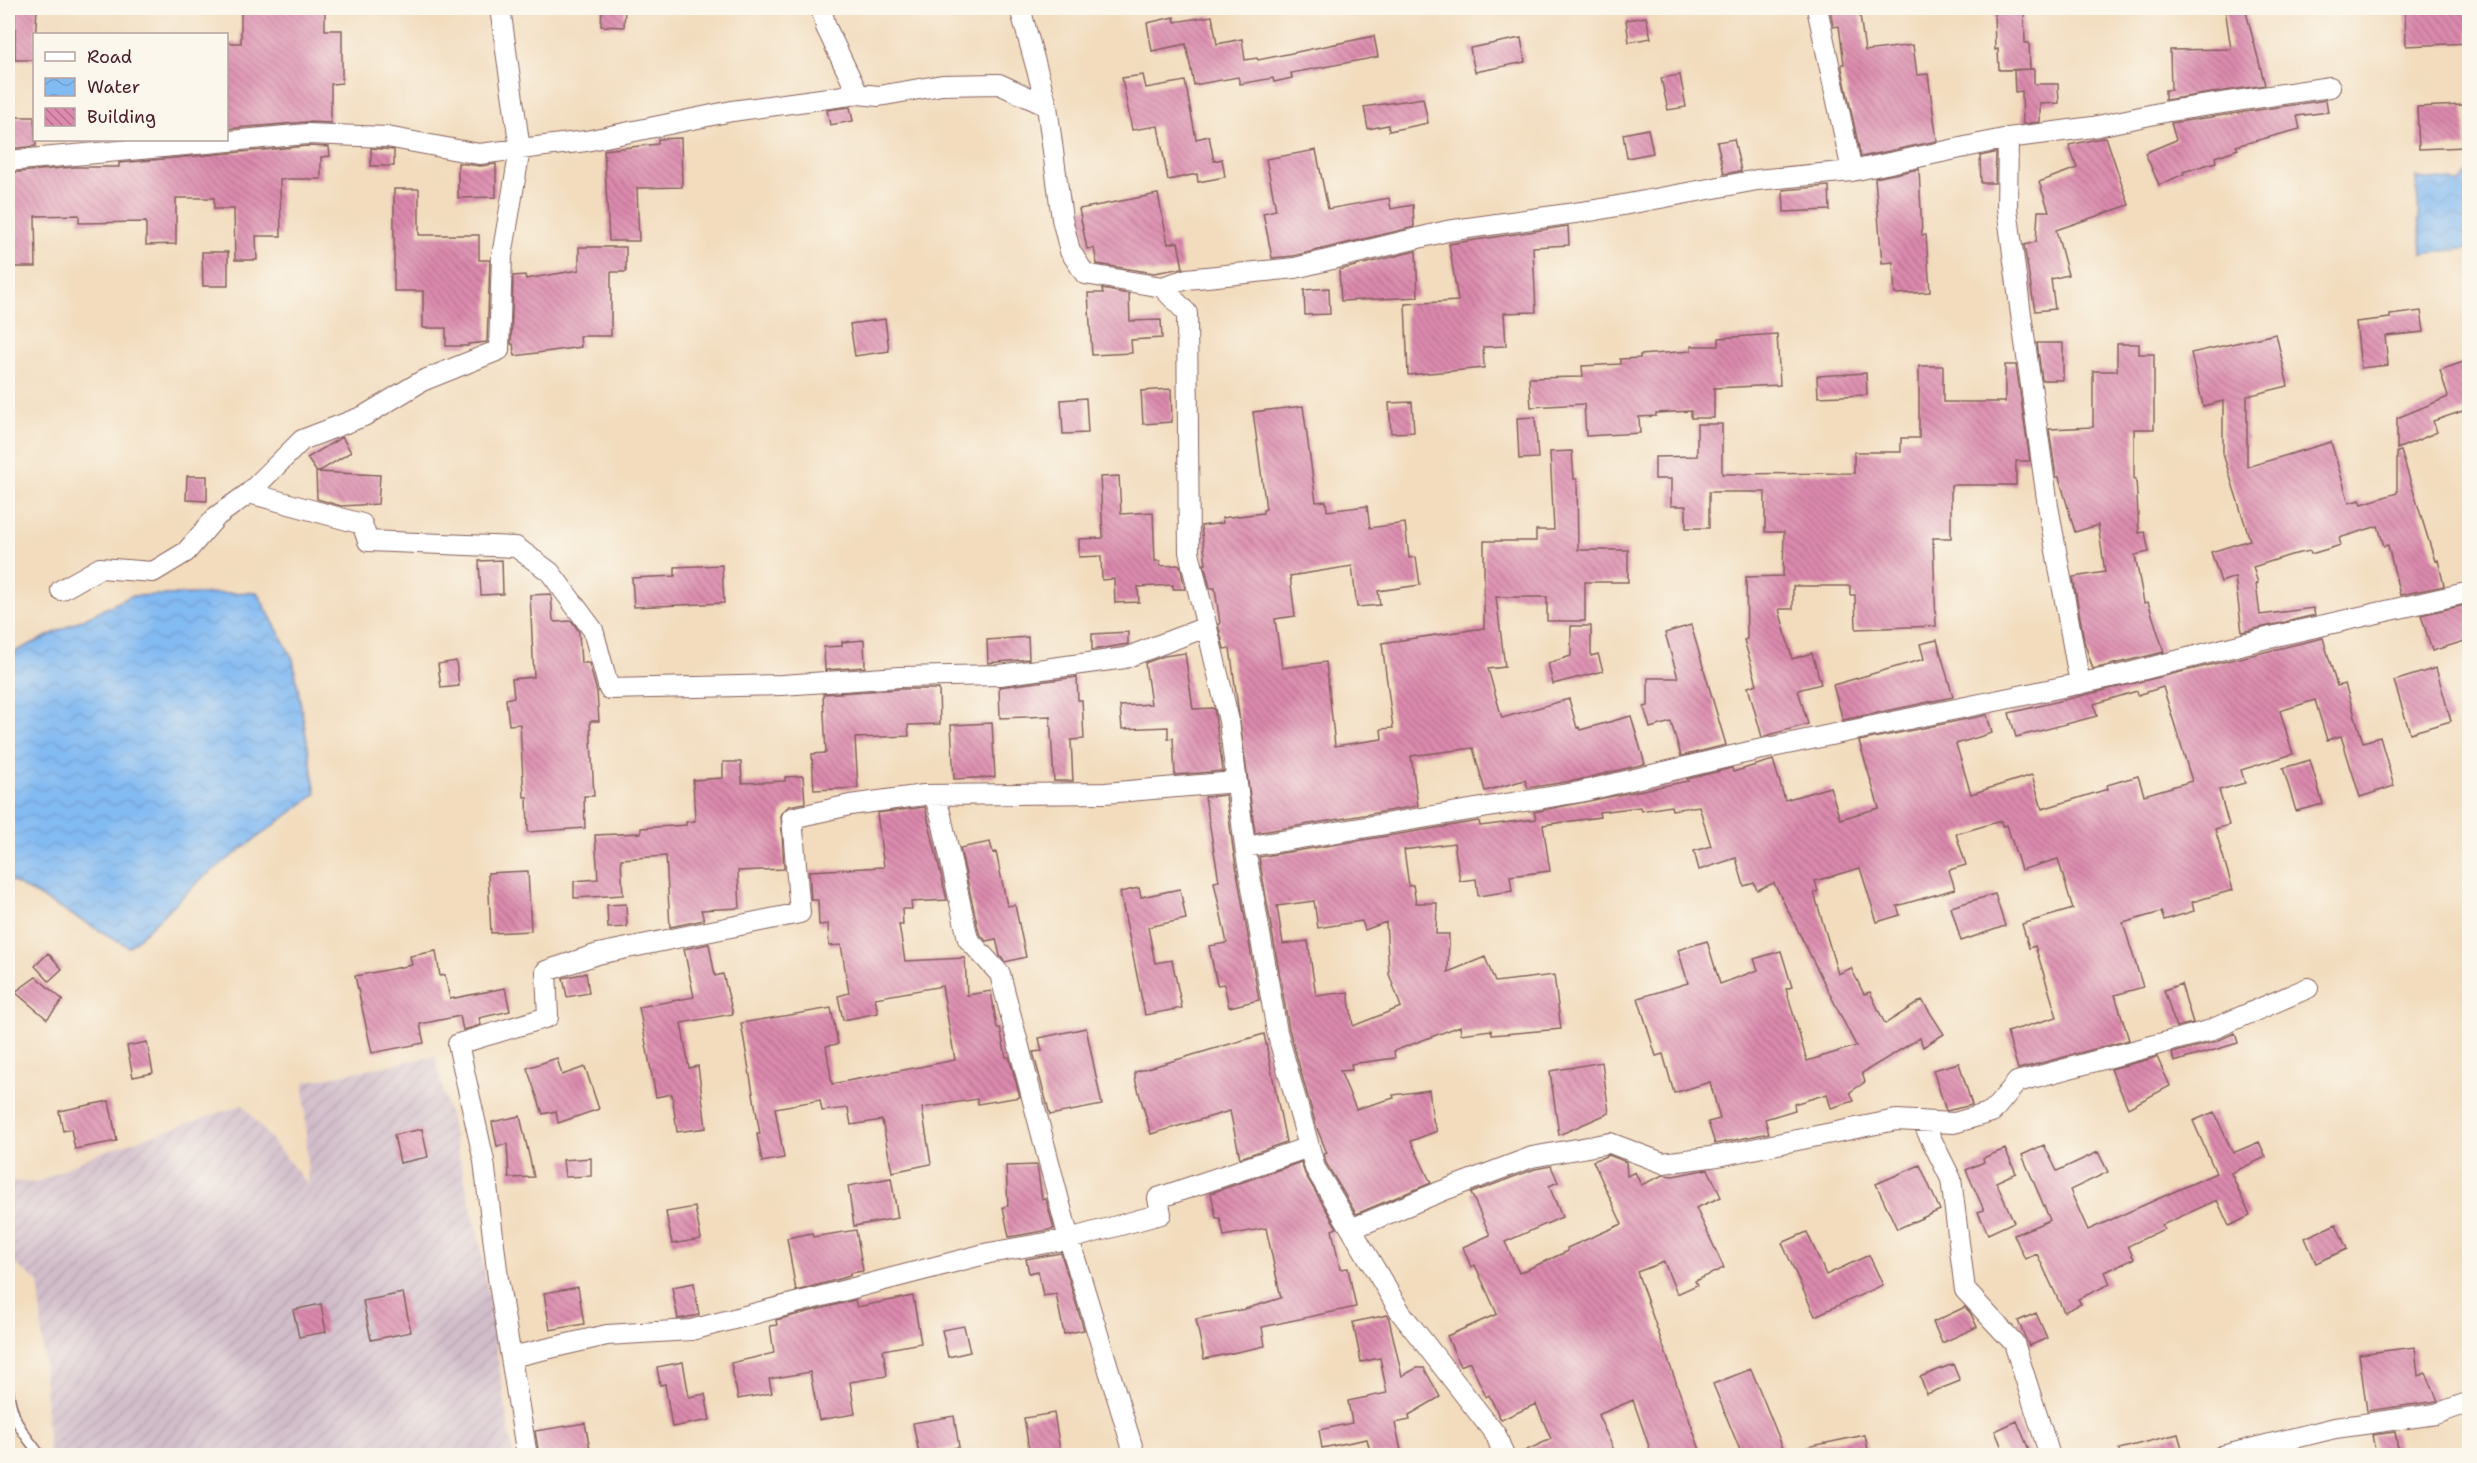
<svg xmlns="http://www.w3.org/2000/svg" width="2477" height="1463" viewBox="0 0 2477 1463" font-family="'Shantell Sans',sans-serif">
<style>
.industrial{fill:url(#industrial-furrows)}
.water{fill:url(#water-waves);stroke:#666c8e;stroke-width:1.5}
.building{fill:url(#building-back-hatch);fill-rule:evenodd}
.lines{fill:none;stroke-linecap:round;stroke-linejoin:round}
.service-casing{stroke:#85615e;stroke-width:12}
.minor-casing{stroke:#85615e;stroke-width:22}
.service{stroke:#fff;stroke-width:9}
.minor{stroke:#fff;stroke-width:20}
</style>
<defs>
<pattern id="industrial-furrows" width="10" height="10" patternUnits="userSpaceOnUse" patternTransform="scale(1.5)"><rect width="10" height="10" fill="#d1bdca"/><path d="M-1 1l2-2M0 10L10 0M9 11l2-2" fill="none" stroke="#b5a2ae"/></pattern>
<pattern id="water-waves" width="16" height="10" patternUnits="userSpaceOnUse" patternTransform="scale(1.5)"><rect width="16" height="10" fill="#82baf2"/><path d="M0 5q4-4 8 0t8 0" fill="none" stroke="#729fd0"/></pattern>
<pattern id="building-back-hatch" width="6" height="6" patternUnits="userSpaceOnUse" patternTransform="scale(1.5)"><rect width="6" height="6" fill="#dc8aad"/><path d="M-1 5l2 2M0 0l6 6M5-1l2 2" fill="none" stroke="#b4708d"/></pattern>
</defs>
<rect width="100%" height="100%" fill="#fbf7ec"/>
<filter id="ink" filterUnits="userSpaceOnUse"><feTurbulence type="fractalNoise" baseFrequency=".0167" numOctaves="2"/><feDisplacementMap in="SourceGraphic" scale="12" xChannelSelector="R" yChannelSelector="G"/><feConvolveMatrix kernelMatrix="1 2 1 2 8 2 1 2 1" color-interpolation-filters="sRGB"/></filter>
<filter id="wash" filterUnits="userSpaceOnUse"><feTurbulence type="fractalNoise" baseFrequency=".008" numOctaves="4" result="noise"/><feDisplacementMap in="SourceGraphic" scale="24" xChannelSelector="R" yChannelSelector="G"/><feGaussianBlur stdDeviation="1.35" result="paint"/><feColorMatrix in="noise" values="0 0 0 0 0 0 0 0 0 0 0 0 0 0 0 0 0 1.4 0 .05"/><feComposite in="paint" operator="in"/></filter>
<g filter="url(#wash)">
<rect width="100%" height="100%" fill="#f2dcbd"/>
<path class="industrial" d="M435,1056L480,1244L513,1455H49L39,1282L8,1259V1181L35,1183L96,1154L243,1105L308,1185L304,1082Z"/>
<path class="water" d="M2469,172V248L2422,254L2416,178L2460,182Z
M257,592L293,659L316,794L200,880L129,947L10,880L8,885V655L131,596Z"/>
<g id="blocks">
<path class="building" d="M15,8H37L34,60H15Z
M241,8H325V30H342V83L331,84V123L306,122L226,129V43H241Z
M602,8H625L624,27L601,26Z
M1830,8H1859L1865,51L1913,45L1917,75L1928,74L1937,141L1861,157L1842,69V64H1844L1839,26L1833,27Z
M2225,8H2245L2265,85L2165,100V90H2171L2170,50L2231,49Z
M2405,8H2469V43L2406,46Z
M2024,9L2025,43H2029L2030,69L1999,70L1998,49L1995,50L1994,10Z
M1212,16L1217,44L1242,39L1245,60L1257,58L1258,60L1374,36L1378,57L1291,73L1292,78L1274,82L1273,78L1240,84L1238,77L1194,85L1186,44L1152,51L1147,23L1174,17L1175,22Z
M1646,17L1651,38L1629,42L1626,20Z
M1521,38L1525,62L1475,72L1470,48Z
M2034,69V84H2058L2059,103L2040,104V122L2023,124L2022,91L2015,92L2014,70Z
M1143,75L1146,88L1185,81L1196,139L1209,136L1214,161L1222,159L1225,177L1198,182L1197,174L1168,180L1158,126L1132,130L1122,78Z
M1680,75L1686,107L1668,110L1661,78Z
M1423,98L1428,123L1389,131L1388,125L1368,129L1364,107Z
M2326,100L2328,112L2297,116L2300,129L2236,146L2238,149L2215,157L2216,162L2183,172L2184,174L2159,185L2145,153L2176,140L2171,123Z
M2464,105L2466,147L2419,149L2417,107Z
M850,107L853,121L830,125L827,110Z
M8,117H34L36,146L8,149Z
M1648,129L1653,153L1627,158L1623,134Z
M2106,137L2129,205L2056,230L2068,275L2051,279L2055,309L2035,311L2024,245L2036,242L2038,211H2049L2039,182L2077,168L2069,145Z
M681,138L682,187L637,188L639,241H609L604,150L658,144V139Z
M1734,139L1741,171L1724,174L1717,142Z
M307,146L329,147L330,156L321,157V179H280L281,236H256L257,260H235L234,209H214V198H176V244L146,245V222L79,223V215L35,216L36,267H8V173L75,167H119V163Z
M371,148L394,150V166H371Z
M1316,150L1328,209L1389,198L1391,209L1413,205L1414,227L1293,256L1272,258L1263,213L1276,210L1266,159Z
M1994,153H1996L1995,183H1981L1980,156Z
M458,163L480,166L496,164V197L458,198Z
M1919,169L1922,235H1926L1930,292L1895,294L1893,262L1882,263L1875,178Z
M1829,186L1830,210L1784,212L1783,190Z
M394,189H419V235H479V260H490L487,342L468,344V346H446V328H423V291H394Z
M1158,194L1168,244L1178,242L1183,268L1154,273L1097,264L1094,248L1087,249L1079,209Z
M1568,226L1569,245L1533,247L1536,312L1504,313L1506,346L1483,347L1484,368L1408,375L1405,304L1458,301L1449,244Z
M579,247H626V272H611V336H580L581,347L515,356L513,344H511L513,276L525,275L526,279L579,270Z
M1416,251L1418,297L1341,301L1339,270Z
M202,252H228V286H203Z
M1329,288L1330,314L1305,315L1304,290Z
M1102,289L1129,294L1130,321L1161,320L1162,338L1131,340L1132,353L1092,355L1088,293H1103Z
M2421,311L2424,332L2385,336L2388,365L2361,368L2356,322L2390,318V315Z
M885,319L889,351L855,356L850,324Z
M1777,334L1780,385L1714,388V418H1691V411L1656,413V416L1639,417L1640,433L1586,436L1584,404L1531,407L1529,378L1583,377L1582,366L1620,364V359L1640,358V355L1691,351V346H1719V338Z
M2276,334L2288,386L2247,396V467L2331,442L2349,503L2360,500L2362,504L2397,493V452L2401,451L2435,561L2438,560L2444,586L2400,595L2388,545L2384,546L2378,526L2339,538L2341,545L2311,554L2310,551L2291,555L2253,567L2258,583L2256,584L2260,615L2313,608L2315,615L2242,632L2235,577L2221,582L2211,552L2250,540L2223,454V401L2203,406L2191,353Z
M2037,343H2063V380H2042Z
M2117,344H2139V354H2154V429H2134V479H2136L2139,533L2145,532L2149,552L2135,555L2144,603L2148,602L2164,652L2093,669L2084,641L2073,577L2105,572L2098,525L2075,532L2059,477H2056L2049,429L2093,427V371H2117Z
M2469,360V409L2433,421L2437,432L2397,449V418L2448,397L2440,370Z
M2005,365H2016L2030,461H2016V485H1951V538H1933L1936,626L1856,629L1855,595H1850V586H1793V609H1779L1792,659L1812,653L1821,684L1798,690L1808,724L1762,737L1748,687L1757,684L1744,640L1747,639L1746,577L1783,576L1784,532H1765V492H1709V528H1686V506H1671V479H1655V457L1697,456V424H1722V474L1854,473V452H1901V438H1919V366H1943V402H2005Z
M1866,373L1867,395L1818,397L1817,376Z
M1171,389L1172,422L1143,424L1141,391Z
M1086,398L1088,433L1063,434L1061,400Z
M1412,402L1414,432L1391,433L1389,403Z
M1303,406L1316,502L1326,501L1327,511L1367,506L1370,528L1405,523L1409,558L1416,557L1420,585L1378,591L1380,605L1357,607L1352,566L1290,576L1295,616L1275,619L1282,668L1326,662L1335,746L1382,739L1381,729L1393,728L1382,643L1484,628V541H1536V530H1554L1550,452L1572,451L1574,479H1577L1578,550H1628V582H1585V621H1547V597H1496L1505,667L1488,669L1502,718L1569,699L1577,728L1579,727L1580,730L1631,716L1645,764L1578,780L1528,788L1525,780L1485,791L1473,748L1411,756L1418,806L1255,833L1230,648L1224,649L1218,624H1220L1215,588H1210L1204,564H1206L1201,526L1223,523L1222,518L1263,513V510L1266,509L1253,412Z
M1535,417L1538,458L1519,459L1517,418Z
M342,437L351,452L318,472L380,475L378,504L341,506L317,499L316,471L307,458Z
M187,476H207V501L186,500Z
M1119,476L1121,514L1153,512L1155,561H1160V566L1180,565L1185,589H1173V585L1138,587L1139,602L1115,603L1114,579L1102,580L1101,556L1079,557V539L1103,538L1100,477Z
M502,560L503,594L481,595L479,561Z
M722,565L724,603L634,607L632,578L675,576V567Z
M551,594L553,620L555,622L572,621L579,632L581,663H589L597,692L599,721H590L594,796H584L585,828L528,832L527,797H524L520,724L509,725L506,699L514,697L512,679L534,677L530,595Z
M2469,604L2468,640L2432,651L2421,615Z
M1691,625L1726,745L1681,756L1671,722L1650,728L1644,707L1648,706V678H1678L1665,633Z
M1571,626H1591V656L1598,654L1603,671L1553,684L1548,663L1571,656Z
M1128,632V644L1092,650V634Z
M1028,637L1029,659L988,663L987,640Z
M2323,638L2337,686L2345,684L2363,742L2380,737L2394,786L2360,797L2341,736L2327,740L2315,700L2280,711L2293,754L2241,770L2245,783L2219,790L2229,825L2215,829L2233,890L2192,902L2194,911L2164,920L2161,912L2123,923L2143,987L2115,995L2129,1040L2018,1069L2007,1032L2057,1017L2035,946L2029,948L2022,924L2073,909L2058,859L2021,870L2007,825L2002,826L2001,821L1956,834L1966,865L1949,870L1955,889L1897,906L1900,915L1877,922L1860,868L1815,881L1818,891L1814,893L1838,974L1851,968L1864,994L1870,992L1885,1024L1922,1000L1944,1034L1923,1047L1920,1038L1862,1073L1865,1082L1850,1092L1854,1101L1831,1108L1827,1094L1794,1104L1795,1110L1765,1119L1769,1133L1715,1144L1708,1122L1720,1119L1710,1082L1674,1093L1663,1054L1656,1056L1638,998L1688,983L1678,950L1707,941L1720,984L1758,970L1754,959L1781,951L1792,987L1786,989L1807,1061L1856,1046L1774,883L1757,890L1754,883L1744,886L1736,858L1699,870L1694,851L1711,846L1699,806L1672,810L1671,806L1641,811L1640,807L1599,812L1600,817L1543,825L1550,871L1510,876L1512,891L1478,896L1476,879L1460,881L1454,843L1404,850L1409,886L1413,885L1416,903H1437L1436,934H1449L1448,972L1485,957L1495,982L1554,975L1561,1029L1492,1035L1491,1030L1461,1034L1460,1026L1394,1051L1395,1058L1351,1064L1352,1070L1340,1071L1356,1109L1394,1098L1393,1095L1429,1090L1433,1120L1437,1131L1411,1141L1431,1183L1356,1214L1326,1163L1324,1154L1327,1153L1316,1126L1289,1029L1259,857L1479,821L1480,826L1536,819L1534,812L1688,781L1687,779L1732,768L1733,772L1773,760L1785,800L1830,787L1840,819L1879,808L1859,741L1987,715L1992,733L1956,744L1971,794L2032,775L2042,809L2108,789L2107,785L2138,776L2144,795L2192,781L2163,687L2138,695L2137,691L2094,704L2097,716L2016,737L2009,713ZM1314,901L1318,928L1362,921L1365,930L1386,922L1389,974L1401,1007L1353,1026L1348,992L1316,996L1308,941L1283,944L1277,906Z
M864,640L865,667L825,670L824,647L842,646V642Z
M1937,640L1953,697L1843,720L1833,685L1924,659L1920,644Z
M1185,653L1193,709L1214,708L1223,771L1175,775L1173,738L1168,739V727L1122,729L1120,706L1151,704L1145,663L1164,656Z
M456,661L459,686L441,688L438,664Z
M2436,668L2451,721L2410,733L2394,681Z
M1077,677L1078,700H1082L1084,739L1071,740L1073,781H1054L1050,716L1000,718L999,687Z
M900,689H939L940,724L908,725L909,736L855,738L858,788L814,790L812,754L826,753L823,694Z
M992,723L995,777L954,779L951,725Z
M2310,760L2323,804L2296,811L2283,768Z
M723,762H741L742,783L785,781V777L803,776L805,803L789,806L781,814L784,869L738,871L740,908L701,910L704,920L670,927L666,856L621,859L623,895L574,898V881L598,879L595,835L641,833V828L686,825V822L695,821L693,780L723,778Z
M1226,795L1233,849L1259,1000L1229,1007L1224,984L1217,985L1209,946L1227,943L1214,882L1219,881L1205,797Z
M925,807L947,900L911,902L912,909H902L903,925H899L905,961L965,958L967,995L991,991L997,1028H1000L1006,1057H1009L1020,1097L978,1104L977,1099L922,1108L931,1164L892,1172L882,1120L851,1125L848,1108L822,1111L820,1100L775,1108L784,1158L762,1162L757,1134H760L741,1023L831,1008L838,1044L826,1046L832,1084L955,1060L942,986L875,998L878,1013L843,1020L838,996L849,993L841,945L829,946L828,924L819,925L818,900H811L809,871L884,867L877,813Z
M990,842L993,853L996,852L1007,906L1015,905L1026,957L1005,962L1000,956L996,939L986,941L979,933L960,848Z
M528,871L531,931L491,933L488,873Z
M1139,888L1141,897L1180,889L1186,919L1148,927L1155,963L1172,960L1182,1008L1145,1015L1120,892Z
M1995,894L2005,926L1961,941L1951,907Z
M626,904L627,927L608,928L607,905Z
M709,944L715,976L723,974L733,1014L681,1023L689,1068L698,1066L706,1128L677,1132L672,1094L656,1097L639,1007L694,997L684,949Z
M436,951L440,976L445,975L450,999L505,988L510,1011L479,1018L481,1025L463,1030L460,1016L420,1024L424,1043L372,1053L355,976L412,965L410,956Z
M48,953L62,969L49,981L35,966Z
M586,973L589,993L567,997L563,978Z
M36,977L63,1000L47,1019L15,992Z
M2181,984L2193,1023L2176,1027L2164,990Z
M1086,1028L1102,1105L1050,1115L1033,1052L1042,1051L1039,1038Z
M2235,1033L2238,1043L2174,1062L2172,1053L2211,1043Z
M1264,1034L1286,1142L1240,1158L1230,1111L1151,1134L1135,1079V1072Z
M147,1042L153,1073L133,1077L127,1046Z
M2157,1057L2170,1086L2128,1108L2111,1069Z
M557,1058L562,1075L585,1067L599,1109L558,1123L556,1111L543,1114L527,1068Z
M1602,1062L1609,1113L1559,1135L1550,1071Z
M1959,1063L1972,1105L1946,1111L1933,1070Z
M109,1101L117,1141L75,1149L71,1129L63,1131L59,1111Z
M2214,1112L2233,1153L2259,1142L2266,1157L2231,1173L2250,1216L2229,1226L2217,1200L2162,1225L2164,1229L2128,1246L2134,1259L2105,1272L2110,1284L2078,1299L2081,1304L2064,1312L2037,1254L2025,1259L2014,1235L2050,1220L2022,1155L2044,1145L2057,1171L2098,1152L2108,1172L2070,1190L2088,1230L2216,1173L2193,1121Z
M520,1116L534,1177L509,1178L507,1144L497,1146L492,1122Z
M422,1129L428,1157L400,1163L394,1135Z
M2005,1149L2016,1173L1996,1182L2014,1222L1988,1234L1978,1212L1984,1210L1966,1170L1984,1162L1983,1158Z
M1609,1155L1626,1162L1627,1176L1635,1172L1641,1185L1663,1175L1673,1176L1708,1169L1721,1197L1696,1208L1724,1268L1695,1281L1697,1285L1677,1294L1664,1262L1637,1272L1700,1450L1685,1455H1652L1633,1400L1598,1415L1614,1450L1601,1455H1516L1551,1439L1536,1404L1501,1420L1489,1395L1486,1397L1470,1362L1460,1366L1447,1336L1497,1314L1475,1265L1471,1267L1463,1247L1490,1235L1471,1193L1535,1169L1551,1166L1558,1182L1549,1186L1562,1217L1505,1242L1519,1273L1568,1251L1567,1248L1622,1224L1593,1161Z
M591,1158V1176L565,1177L563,1160Z
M1301,1162L1305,1174L1337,1228L1332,1230L1340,1269L1348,1268L1356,1307L1262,1327L1265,1346L1204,1359L1196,1319L1245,1309L1281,1298L1266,1228L1224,1236L1220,1218H1216L1211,1193Z
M1037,1165L1042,1199H1046L1054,1229L1009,1237L1003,1207L1008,1206L1006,1166Z
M1920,1165L1940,1210L1897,1229L1876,1184Z
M891,1178L898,1218L854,1226L848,1186Z
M695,1207L701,1239L672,1244L666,1212Z
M2336,1224L2347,1249L2316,1263L2305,1238Z
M856,1230L863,1271L850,1273V1276L796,1291L787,1238L812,1233L813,1237Z
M1807,1232L1826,1275L1869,1255L1883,1285L1815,1316L1782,1243Z
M1061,1253L1084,1330L1064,1334L1056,1294L1043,1296L1038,1271L1029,1273L1026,1259Z
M694,1283L699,1315L678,1319L672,1287Z
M578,1287L584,1324L550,1330L544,1293Z
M403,1293L411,1332L371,1340L363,1301Z
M913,1296L921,1343L883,1350L887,1376L850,1382L855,1414L819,1420L810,1372L769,1379L772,1393L738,1399L731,1363L774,1353L770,1326L777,1325L776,1320L855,1300L857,1307Z
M321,1304L326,1332L299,1337L293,1310Z
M1965,1307L1971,1314L1977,1327L1942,1343L1933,1322Z
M2036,1313L2047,1338L2029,1346L2018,1321Z
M1388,1315L1402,1376L1417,1368H1424L1440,1397L1409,1415L1410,1420L1395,1423L1402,1455H1371L1367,1439L1322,1448L1319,1430L1352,1423L1348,1401L1387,1393L1380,1358L1361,1362L1353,1322Z
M964,1326L970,1352L948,1357L942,1330Z
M2415,1347L2418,1376L2426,1373L2438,1401L2367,1411L2359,1354Z
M683,1362L689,1397L705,1394L710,1420L672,1427L665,1384L660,1385L657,1367Z
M1953,1364L1960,1381L1927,1394L1920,1377Z
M1751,1369L1786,1455H1742L1713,1384Z
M1054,1413L1060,1450L1030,1455L1024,1418Z
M954,1416L959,1447L919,1454L913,1423Z
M2017,1421L2031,1455H2005L1995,1431Z
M585,1423L591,1455H539L535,1431Z
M2395,1432L2399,1455H2376L2372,1435Z
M2178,1434L2184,1455H2120L2119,1449Z
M1865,1435L1869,1455H1808L1807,1447Z"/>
</g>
</g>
<g filter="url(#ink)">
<use href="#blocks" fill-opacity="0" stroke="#85615e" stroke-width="1.5"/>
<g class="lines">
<g class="service-casing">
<path id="service" d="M8,1389C13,1422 21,1430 41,1456"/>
</g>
<g class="minor-casing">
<path id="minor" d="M821,8L826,27L858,94L879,96L942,85L999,84L1047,106L1062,219L1070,251L1085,274L1162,287L1187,313L1189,552L1229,721L1245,847L1277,1032L1315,1168L1401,1313L1496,1435L1504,1456
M1020,8L1047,106
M2008,138L2093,127L2169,111L2330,87
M8,161L307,134L387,137L479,154L586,141L732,111L858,94
M1852,171L2008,138L2007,208L2020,307L2048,506L2080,684
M1162,287L1187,279L1295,268L1447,231L1596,210L1757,180L1852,171L1817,8
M249,493L362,524L368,541L516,547L550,572L593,630L609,689L782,685L899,677L1000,675L1125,658L1206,627
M61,590L100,568L153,572L186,552L217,516L249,493L302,440L364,416L422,381L499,350L502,256L520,149L500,8
M934,795L941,816L968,939L1000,974L1069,1239L1135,1456
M1245,847L1580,792L1753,751L2121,675L2271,637L2466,593
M1922,1121L1951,1179L1965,1290L2014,1343L2050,1456
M1351,1229L1442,1191L1532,1157L1610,1143L1663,1163L1718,1156L1896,1120L1954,1123L1992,1112L2017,1082L2208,1031L2308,988
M511,1357L607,1335L691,1330L989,1253L1069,1239L1161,1214L1158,1198L1309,1147
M527,1456L498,1278L484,1161L458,1044L548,1017L546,971L598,954L800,913L792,818L850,805L924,795L1105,793L1236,782
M2222,1456L2335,1428L2436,1414L2470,1402"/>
</g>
<use href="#service" class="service"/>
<use href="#minor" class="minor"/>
</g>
</g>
<rect width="2477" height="1463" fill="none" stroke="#fbf7ec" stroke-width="30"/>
<rect x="33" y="33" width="195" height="108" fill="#fbf7ec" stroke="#b4a19f" stroke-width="1.5"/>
<rect x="45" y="52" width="30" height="9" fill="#ffffff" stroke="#b4a19f" stroke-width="1.5"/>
<text x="87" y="63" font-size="18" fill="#4a1f2b">Road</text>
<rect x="45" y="78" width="30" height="18" fill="url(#water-waves)" stroke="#b4a19f" stroke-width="1.5"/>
<text x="87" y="93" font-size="18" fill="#4a1f2b">Water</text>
<rect x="45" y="108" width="30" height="18" fill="url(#building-back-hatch)" stroke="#b4a19f" stroke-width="1.5"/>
<text x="87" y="123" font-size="18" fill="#4a1f2b">Building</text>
</svg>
